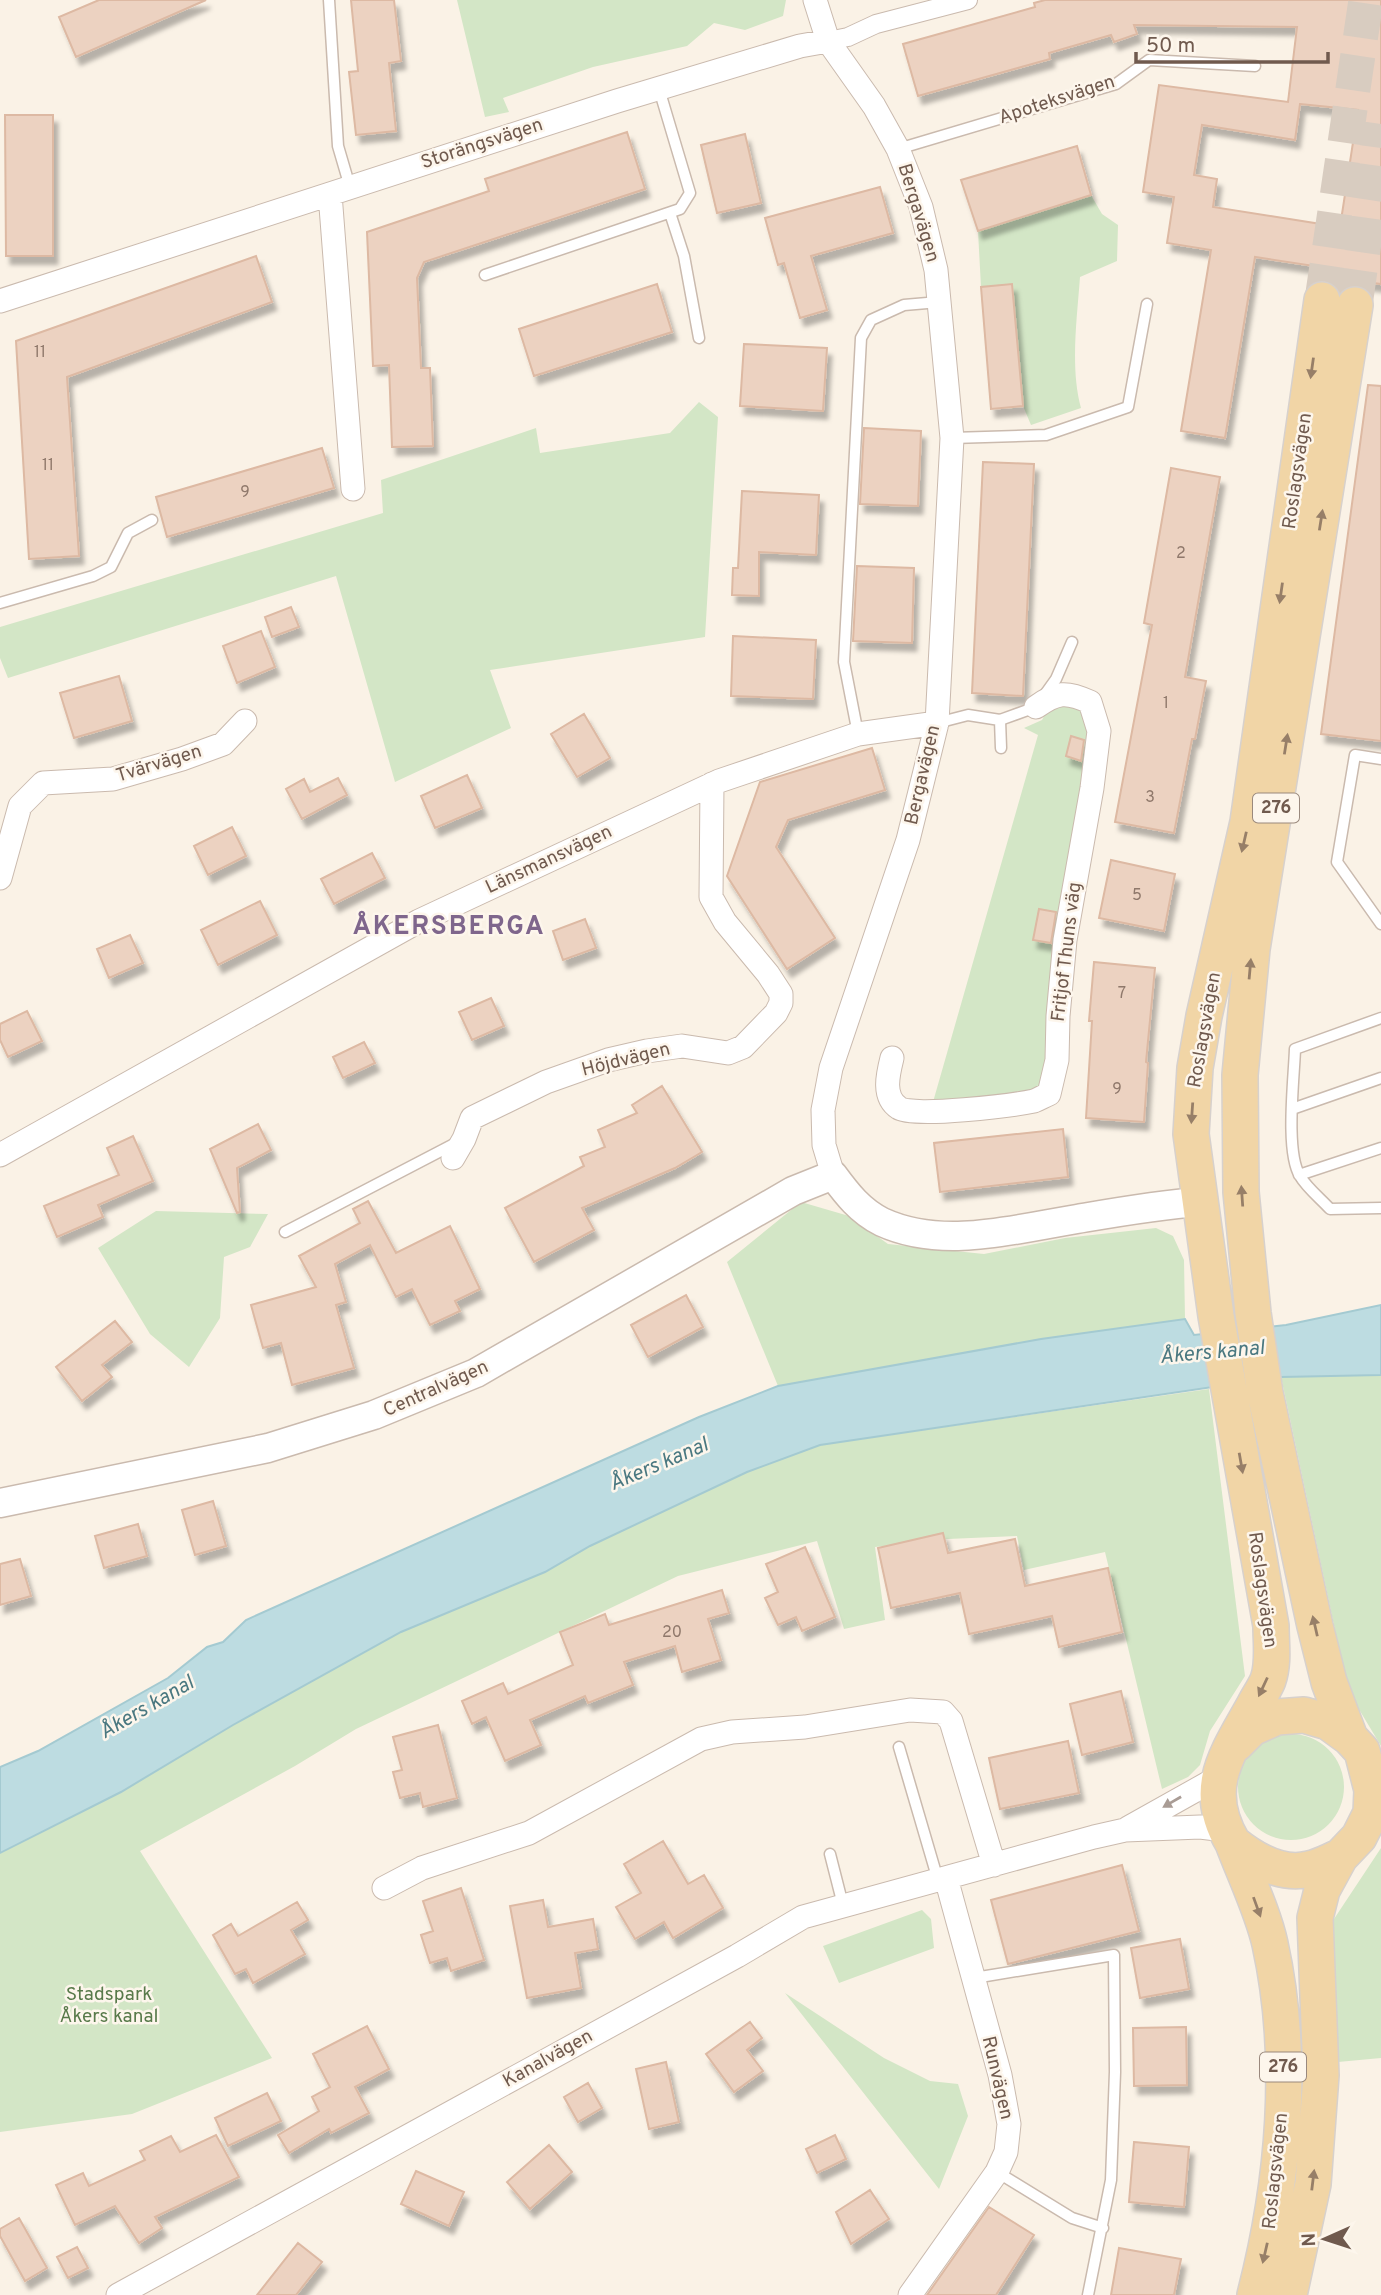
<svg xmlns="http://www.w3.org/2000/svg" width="1381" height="2295" viewBox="0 0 1381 2295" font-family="Overpass,sans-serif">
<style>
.green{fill:#d3e6c6}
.water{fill:#bddce1;stroke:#a4cad1;stroke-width:2}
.building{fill:#ecd2c1;stroke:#ddb9a3;stroke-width:2;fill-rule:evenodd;filter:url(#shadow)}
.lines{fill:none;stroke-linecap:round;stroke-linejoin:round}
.primary-tunnel{stroke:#d8ccc0;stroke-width:35;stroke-dasharray:35 18;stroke-linecap:butt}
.service-casing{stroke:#cabaae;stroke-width:13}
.pedestrian-casing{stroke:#cabaae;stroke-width:20}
.minor-casing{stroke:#cabaae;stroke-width:25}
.tertiary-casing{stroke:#cabaae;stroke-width:31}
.primary-casing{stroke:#d7d1cd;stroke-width:38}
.service{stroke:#fff;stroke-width:10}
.pedestrian{stroke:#fff;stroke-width:18}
.minor{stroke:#fff;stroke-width:23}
.tertiary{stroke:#fff;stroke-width:28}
.primary{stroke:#f1d5a6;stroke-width:35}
.oneway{fill:#977f68}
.oneway2{fill:#a99c95}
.labels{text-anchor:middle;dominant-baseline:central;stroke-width:5;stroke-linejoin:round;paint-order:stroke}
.number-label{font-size:16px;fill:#8f786b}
.shield{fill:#fdf6ec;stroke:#9a897d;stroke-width:2}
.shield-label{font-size:18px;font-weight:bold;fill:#705a4e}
.street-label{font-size:19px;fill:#705a4e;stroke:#fdf6ec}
.park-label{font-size:19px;fill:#587a4a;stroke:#fdf6ec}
.water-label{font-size:21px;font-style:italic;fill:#4a7880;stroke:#fdf6ec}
.district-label{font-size:26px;font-weight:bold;letter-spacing:2px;fill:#7f668c;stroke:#fdf6ec}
</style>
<defs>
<filter id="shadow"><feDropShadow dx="4.5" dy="8" stdDeviation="2" flood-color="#0004"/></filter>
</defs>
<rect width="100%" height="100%" fill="#faf2e6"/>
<path class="green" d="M457,0H786L783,16L745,30L714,23L687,46L593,67L503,98L509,112L485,117Z
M1091,195L1102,214L1118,225L1117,261L1080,277C1077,319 1070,368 1081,408L1031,425L1023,406L1012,285L981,287L978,231Z
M699,402L718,417L705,637L490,670L511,728L395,782L336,576L8,678L0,658V627L383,513L381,480L536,428L540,453L670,433Z
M1051,704L1077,705L1089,715L1044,1084L1024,1095L933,1102L1038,735L1024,728L1042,720Z
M801,1202L849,1216L888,1244L984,1254L1065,1238L1156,1228L1173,1236L1184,1260L1185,1319L778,1386L727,1262Z
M156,1211L268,1214L250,1247L224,1257L220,1318L189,1367L150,1334L98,1248Z
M1381,1375V1746L1348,1691L1281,1377Z
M1209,1389L1245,1676L1210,1731L1200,1765L1188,1777L1162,1789L1105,1552L1024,1570L1017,1536L948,1539L875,1547L885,1620L844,1629L817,1541L678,1576L356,1729L295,1766L140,1851L272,2058L132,2114L0,2132V1853L121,1792L233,1725L401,1632L545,1572L590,1546L747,1472L820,1445Z
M1238 1787a53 53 0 1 1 106 0a53 53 0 1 1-106 0Z
M1381,1848V2058L1338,2062L1332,1922Z
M922,1910L931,1919L934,1948L839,1983L823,1946Z
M785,1993L884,2058L930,2081L958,2084L968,2116L939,2189Z"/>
<path class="water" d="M1381,1305V1375L1281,1377L820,1445L747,1472L590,1546L545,1572L401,1632L233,1725L121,1792L0,1853V1767L38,1751L168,1678L207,1647L223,1642L246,1620L699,1417L778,1386L1041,1339L1185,1319L1194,1335L1286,1325Z"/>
<path class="building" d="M99,0H206L76,57L59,17Z
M351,0H394L401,61L389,63L396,131L356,135L349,72L358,71Z
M1045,0H1381V284L1333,278L1334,269L1255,257L1225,438L1181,431L1211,250L1167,243L1174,197L1143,192L1159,85L1288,102L1297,27L1134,25L1137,34L1114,42L1111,35L1049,53L1050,59L918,96L903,44L1035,7L1034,3ZM1300,104L1358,110L1340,227L1213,207L1217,179L1194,175L1202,125L1295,140Z
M5,115H53V256H6Z
M627,132L645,189L424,262L417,278L421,368H430L433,446L392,447L389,365L373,366L367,232L489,191L485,179Z
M745,134L761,203L717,213L701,145Z
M1077,146L1091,195L978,231L961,180Z
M880,187L893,233L811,256L827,310L800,318L784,263L778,265L765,218Z
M256,256L272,302L67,377L79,556L29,559L16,341Z
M657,284L672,332L534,376L519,329Z
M1012,284L1023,406L991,409L981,287Z
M744,344L827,348L823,411L740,406Z
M1368,385L1381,386V741L1321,734Z
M864,428L921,431L918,506L860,504Z
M322,448L334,488L167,537L156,497Z
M983,462L1034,464L1023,696L972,693Z
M1171,468L1220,477L1185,677L1206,681L1195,739H1192L1174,833L1115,822L1152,625L1144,623Z
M742,491L819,495L816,555L759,552V596L732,595L733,568H738Z
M857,566L914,568L912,643L853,641Z
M291,607L299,627L272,637L265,617Z
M261,631L275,667L237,683L223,646Z
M733,636L816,640L813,699L731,696Z
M119,676L132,721L74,738L60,693Z
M584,714L610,758L577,777L551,734Z
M1071,736L1084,740L1081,761L1066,756Z
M872,748L885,790L788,820L776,847L835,938L787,969L727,876L760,782Z
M467,775L482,808L435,828L421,796Z
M338,778L347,795L302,819L286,789L304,779L310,792Z
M232,827L246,856L208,875L194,846Z
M372,853L385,878L334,904L321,879Z
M1111,860L1175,874L1164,931L1099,918Z
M260,901L277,935L218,965L201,930Z
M1039,909L1056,912L1051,943L1033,940Z
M585,919L596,948L563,960L553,931Z
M130,935L143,963L109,978L97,949Z
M1094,962L1155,968L1146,1062L1148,1063L1144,1122L1086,1118L1092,1021H1089Z
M491,998L504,1026L472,1040L459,1012Z
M27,1011L42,1041L8,1057L0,1040V1024Z
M364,1042L375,1063L343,1078L333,1057Z
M662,1086L702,1152L675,1168L582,1208L594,1230L534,1262L505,1208L584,1166L580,1157L605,1147L598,1130L637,1113L632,1105Z
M258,1124L271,1150L237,1168L240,1212L237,1213L210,1149Z
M1063,1129L1068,1177L940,1192L934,1143Z
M133,1136L153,1181L98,1205L103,1217L57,1237L44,1206L119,1175L107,1148Z
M368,1201L396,1253L450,1226L480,1289L455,1301L460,1311L430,1325L412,1289L396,1297L370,1245L335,1264L346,1302L336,1305L354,1368L292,1385L281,1343L263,1348L251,1305L316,1287L299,1256L360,1223L353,1209Z
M686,1295L703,1327L648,1357L631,1325Z
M115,1321L132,1342L102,1365L112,1377L82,1401L56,1367Z
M213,1501L226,1546L195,1555L182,1510Z
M138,1524L147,1556L104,1568L95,1536Z
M943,1533L948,1553L1015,1539L1025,1586L1108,1568L1122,1632L1059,1647L1052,1616L969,1634L960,1593L891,1608L878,1548Z
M805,1547L835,1617L802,1631L796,1617L778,1625L765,1598L778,1592L766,1564Z
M20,1559L31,1596L0,1605V1564Z
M722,1590L729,1613L708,1619L721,1660L682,1672L675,1646L624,1662L633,1685L588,1703L585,1696L530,1720L541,1745L505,1761L486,1717L472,1724L462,1701L503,1683L508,1694L573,1665L560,1632L605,1614L609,1625Z
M1121,1691L1133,1742L1082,1755L1070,1704Z
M438,1725L457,1798L423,1807L420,1793L400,1798L393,1772L402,1770L393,1737Z
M1068,1741L1079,1793L1000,1809L989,1758Z
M663,1841L688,1884L704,1875L723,1908L673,1938L664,1922L635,1939L616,1907L641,1893L624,1864Z
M1122,1865L1139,1931L1008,1964L991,1900Z
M461,1888L484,1960L451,1971L447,1958L430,1963L421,1935L433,1931L423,1901Z
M543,1900L548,1927L593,1919L598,1949L575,1953L581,1988L527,1998L510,1906Z
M297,1902L308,1920L291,1930L305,1954L253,1983L246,1969L235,1974L213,1935L231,1924L238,1936Z
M1180,1939L1189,1989L1140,1998L1131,1948Z
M750,2022L762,2038L747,2050L763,2071L734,2092L706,2054Z
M367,2026L389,2069L355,2087L369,2113L331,2133L329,2129L289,2153L278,2135L319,2111L312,2097L330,2087L313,2054Z
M1186,2027L1187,2085L1134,2086L1133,2028Z
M666,2062L679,2122L649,2129L636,2069Z
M588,2083L602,2108L578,2122L564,2097Z
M267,2093L281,2121L228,2146L215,2118Z
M216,2135L239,2177L155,2217L162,2228L139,2243L115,2206L75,2225L56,2185L83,2173L89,2186L145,2160L140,2151L171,2136L180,2152Z
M835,2135L846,2159L817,2173L806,2149Z
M1134,2142L1189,2147L1184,2207L1129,2202Z
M549,2145L572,2172L530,2209L507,2182Z
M416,2171L464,2192L449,2226L401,2204Z
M870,2190L889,2219L851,2244L836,2212Z
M989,2207L1034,2235L996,2295H927Z
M19,2218L47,2268L25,2281L0,2236V2229Z
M298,2243L322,2262L296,2295H257Z
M77,2247L88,2268L68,2278L57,2257Z
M1119,2248L1181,2259L1174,2295H1111Z"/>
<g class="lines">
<path class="primary-tunnel" d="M1322,300L1366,0
M1355,305L1381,124"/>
<g class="service-casing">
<path id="service" d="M329,0L338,146L350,187
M898,149L1116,84L1149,60L1255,66
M670,213L684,256L699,338
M485,275L680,209L690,193L659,89
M952,438L1046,435L1128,407L1147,304
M0,603L93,576L111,567L128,533L152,520
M1000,720L1001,748
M937,723L968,715L1000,720L1036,707L1056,679L1072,642
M858,734L844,662L861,338L871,320L904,305L939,302
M1381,759L1355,755L1337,862L1381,924
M1381,1018L1295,1049C1294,1079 1285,1152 1300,1176C1307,1188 1321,1199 1330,1209L1381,1208
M1292,1109L1381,1078
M1299,1175L1381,1148
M285,1232L456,1143
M899,1747L938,1880
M830,1854L843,1905
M974,1978L1114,1955L1115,2072L1111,2180L1088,2295
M997,2172L1072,2218L1103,2228"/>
</g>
<g class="pedestrian-casing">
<path id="pedestrian" d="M828,41L848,37L876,24L968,0"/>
</g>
<g class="minor-casing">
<path id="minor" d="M815,0L828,41L874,106L898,149L921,207L936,270L952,438L937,723L908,840L831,1068L823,1110L824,1145L833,1175
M330,194L353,489
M0,301L617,101L800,46L828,41
M0,878L20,806L43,783L113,779L182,759L223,744L245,721
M892,1058C888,1074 882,1097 899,1108C913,1118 1014,1105 1034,1101C1039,1099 1044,1096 1049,1094L1057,1060L1058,1016L1065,940L1092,788L1099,731L1090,702C1066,691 1057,692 1036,707
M0,1155L419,921L719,781L858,734L937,723
M453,1158L464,1139L472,1118L546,1082L608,1060L647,1051L682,1046L728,1053L743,1047L776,1013L781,1003V994L768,974L725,922L711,897L712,784
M1128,1828L1219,1777
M384,1888L422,1868L529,1833L701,1739L732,1732L805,1727L910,1710L943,1712L951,1721L994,1865
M118,2295L737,1956L803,1917L1094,1837L1125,1830L1200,1827L1225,1830
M910,2295L997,2172L1006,2152L1009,2124L1000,2075L946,1878"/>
</g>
<g class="tertiary-casing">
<path id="tertiary" d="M0,1503L268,1448L374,1415L476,1373L793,1191L833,1175C847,1194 860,1211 882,1222C943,1250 1015,1229 1077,1219C1118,1212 1157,1205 1199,1202"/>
</g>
<g class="primary-casing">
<path id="primary" d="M1350,1738L1329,1682L1315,1626L1265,1393L1253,1313L1241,1192L1240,1075L1252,949L1355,305
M1236,1744L1252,1728L1277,1717L1304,1715L1328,1722L1350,1738L1362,1751L1372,1790L1371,1813L1359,1837L1340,1857L1322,1890L1315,1918L1321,2075L1313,2184L1289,2295
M1233,1843C1254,1860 1281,1876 1309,1869C1320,1867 1330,1861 1340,1857
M1255,2295C1284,2183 1295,2058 1270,1944C1263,1912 1245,1875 1233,1843C1200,1788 1228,1753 1255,1704C1259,1696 1265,1688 1268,1680C1274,1663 1271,1644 1271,1626L1216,1316L1191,1134L1195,1068L1204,1016L1248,822L1322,300"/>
</g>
<use href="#service" class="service"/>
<use href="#pedestrian" class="pedestrian"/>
<use href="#minor" class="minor"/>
<use href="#tertiary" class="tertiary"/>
<use href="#primary" class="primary"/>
</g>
<defs><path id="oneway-solid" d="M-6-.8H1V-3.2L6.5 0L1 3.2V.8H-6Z" transform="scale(1.75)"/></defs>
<g class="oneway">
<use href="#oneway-solid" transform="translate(1312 368) rotate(98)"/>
<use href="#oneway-solid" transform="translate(1321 520) rotate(-81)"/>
<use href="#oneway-solid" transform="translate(1281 593) rotate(98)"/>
<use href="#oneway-solid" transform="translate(1286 744) rotate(-81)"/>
<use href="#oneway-solid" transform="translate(1244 842) rotate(103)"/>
<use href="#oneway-solid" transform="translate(1250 969) rotate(-85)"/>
<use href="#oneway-solid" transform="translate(1192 1113) rotate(94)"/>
<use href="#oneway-solid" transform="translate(1242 1196) rotate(-94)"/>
<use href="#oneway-solid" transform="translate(1241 1463) rotate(80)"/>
<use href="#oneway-solid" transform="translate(1315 1626) rotate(-103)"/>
<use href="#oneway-solid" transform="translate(1263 1687) rotate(115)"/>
<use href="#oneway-solid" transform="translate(1257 1907) rotate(70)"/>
<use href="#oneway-solid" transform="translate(1313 2180) rotate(-83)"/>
<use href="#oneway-solid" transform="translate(1265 2253) rotate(103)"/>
</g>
<use class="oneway2" href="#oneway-solid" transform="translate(1172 1802) rotate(150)"/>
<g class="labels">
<g class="number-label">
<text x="40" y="353">11</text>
<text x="48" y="466">11</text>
<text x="245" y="493">9</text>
<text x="1181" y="554">2</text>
<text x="1166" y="704">1</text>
<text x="1150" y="798">3</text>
<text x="1137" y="896">5</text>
<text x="1122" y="994">7</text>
<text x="1117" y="1090">9</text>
<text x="672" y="1633">20</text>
</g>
<g class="shield">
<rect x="1253" y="793.5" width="46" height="29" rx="5"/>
<rect x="1260" y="2052.5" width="46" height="29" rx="5"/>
</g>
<g class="shield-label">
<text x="1276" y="808">276</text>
<text x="1283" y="2067">276</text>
</g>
<g class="street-label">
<text transform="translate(1057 100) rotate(-18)">Apoteksvägen</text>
<text transform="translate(482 144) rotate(-18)">Storängsvägen</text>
<text transform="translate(918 213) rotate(73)">Bergavägen</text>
<text transform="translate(1298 471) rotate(-82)">Roslagsvägen</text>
<text transform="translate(159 764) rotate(-17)">Tvärvägen</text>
<text transform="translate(923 775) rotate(-77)">Bergavägen</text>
<text transform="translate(549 860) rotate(-25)">Länsmansvägen</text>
<text transform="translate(1067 952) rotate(-83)">Fritjof Thuns väg</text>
<text transform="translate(1205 1030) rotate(-80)">Roslagsvägen</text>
<text transform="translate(626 1060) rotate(-14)">Höjdvägen</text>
<text transform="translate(436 1389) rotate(-24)">Centralvägen</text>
<text transform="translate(1262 1590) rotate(82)">Roslagsvägen</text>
<text transform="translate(548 2059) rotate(-29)">Kanalvägen</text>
<text transform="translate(997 2078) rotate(77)">Runvägen</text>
<text transform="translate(1276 2171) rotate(-84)">Roslagsvägen</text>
</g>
<g class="park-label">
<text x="109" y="1995">Stadspark<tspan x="109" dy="22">Åkers kanal</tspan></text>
</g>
<g class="water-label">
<text transform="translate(1212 1353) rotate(-5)">Åkers kanal</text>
<text transform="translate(659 1465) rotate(-23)">Åkers kanal</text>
<text transform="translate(147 1708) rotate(-30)">Åkers kanal</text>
</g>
<g class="district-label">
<text x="449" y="927">ÅKERSBERGA</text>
</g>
</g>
<g transform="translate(1325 2239) rotate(267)" stroke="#fdf6ec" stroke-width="5" paint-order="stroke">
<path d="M0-5L12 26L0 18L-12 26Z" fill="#705a4e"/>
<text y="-10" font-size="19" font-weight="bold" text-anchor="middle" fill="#705a4e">N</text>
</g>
<path d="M1136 52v10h192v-10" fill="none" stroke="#705a4e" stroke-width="3.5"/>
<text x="1146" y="52" font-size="21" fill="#705a4e" stroke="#fdf6ec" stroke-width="5" paint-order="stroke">50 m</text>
</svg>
